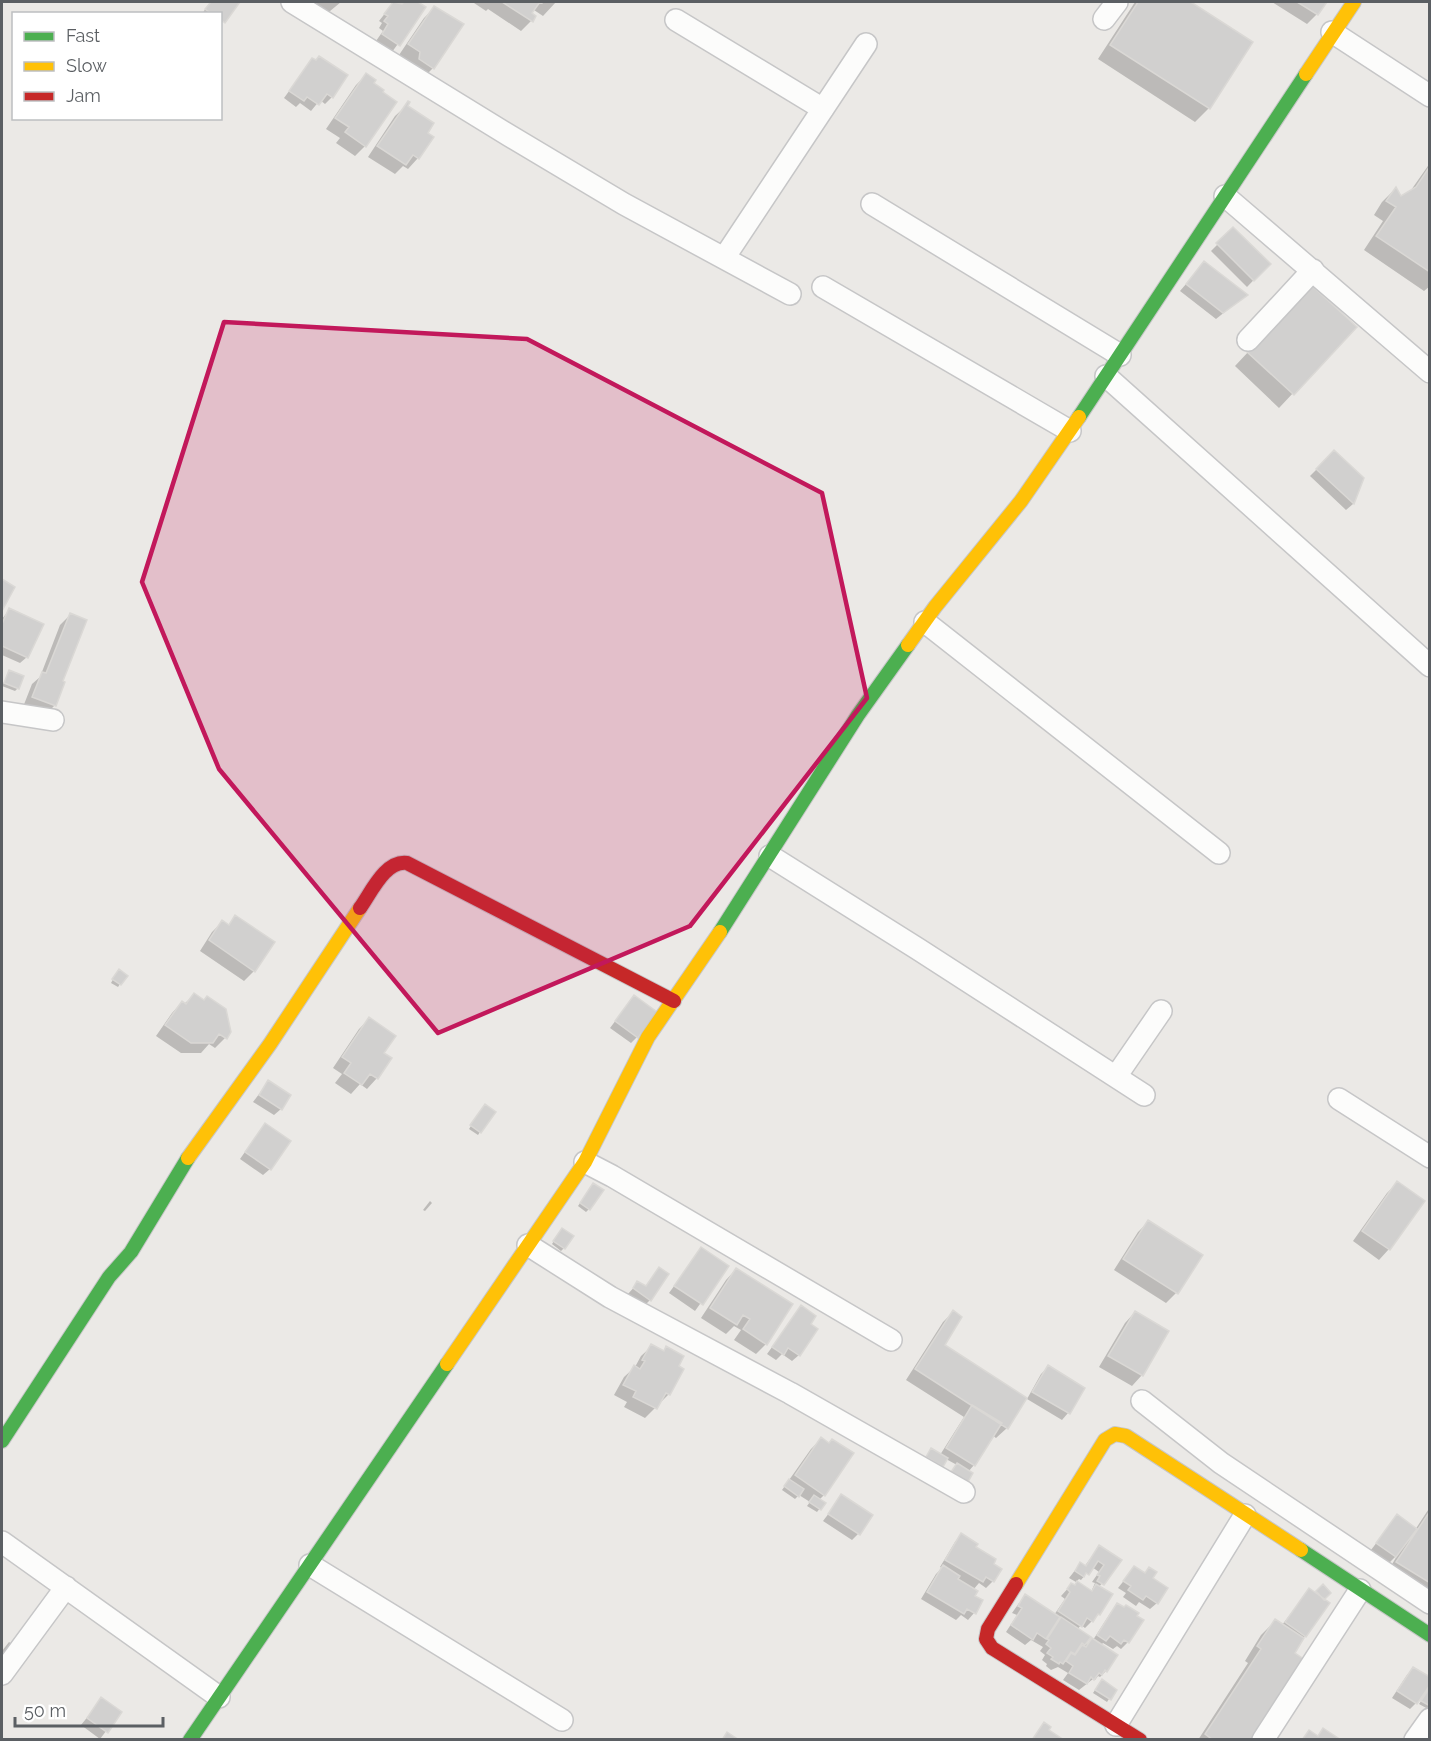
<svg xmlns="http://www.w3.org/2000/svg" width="1431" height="1741" viewBox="0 0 1431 1741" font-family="Raleway,sans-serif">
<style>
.shadow{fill:#0003}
.building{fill:#d1d0cf;stroke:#dad8d5;stroke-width:1.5}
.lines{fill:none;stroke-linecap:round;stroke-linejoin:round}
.street-casing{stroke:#c6c6c7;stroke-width:24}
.fast-casing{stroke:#c7c7c8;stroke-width:16}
.slow-casing{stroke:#c7c7c8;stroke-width:16}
.jam-casing{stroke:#c7c7c8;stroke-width:16}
.street{stroke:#fcfcfb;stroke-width:21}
.fast{stroke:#4caf50;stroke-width:14}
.slow{stroke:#ffc107;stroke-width:14}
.jam{stroke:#c62828;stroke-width:14}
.marked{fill:#c2185b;fill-opacity:0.2;stroke:#c2185b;stroke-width:4.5;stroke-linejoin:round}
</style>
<rect width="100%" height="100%" fill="#ebe9e6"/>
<path class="shadow" d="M210,2H238L220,25V14H202Z
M306,2H341L324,16Z
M394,2L401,5L404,2H415L424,8L392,52L376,41L383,31L379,28L382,23L379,21Z
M475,2H556L543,16L534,10L530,14L531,21L521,31L488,9L486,11L474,3Z
M1135,2H1188L1251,43L1208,109L1195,122L1098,59Z
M1272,2H1325L1317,14L1307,24Z
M434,8L433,68L423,78L410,63L399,55L424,18Z
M312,60L332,97L325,104L320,100L311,111L300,103L296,107L284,98Z
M366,75L371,84L365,146L355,156L336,143L340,138L326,129L356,85Z
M406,106L426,133L432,138L418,158L408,169L403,166L395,174L368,157L395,116Z
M1430,163V286L1424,291L1364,250L1383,221L1374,215L1382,202L1395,189L1401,198L1409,193Z
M1233,229L1269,264L1247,287L1211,251Z
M1204,263L1246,295L1216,319L1180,291Z
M1297,300L1355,327L1279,408L1235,366Z
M1334,452L1362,478L1353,504L1346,510L1310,476Z
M10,609L27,657L20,663L2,655V619Z
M70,615L55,705L45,715L23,707L32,684L40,677L60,625Z
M9,672L18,688L15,691L2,686Z
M236,917L254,971L244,981L200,951L212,932L222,922L227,926Z
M116,974L120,984L118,987L111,983Z
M194,995L225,1038L215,1048L209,1044L201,1053H181L156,1036L172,1013L182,1002L184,1004Z
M628,1004L637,1037L631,1043L610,1028Z
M369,1019L382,1054L390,1059L377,1078L367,1089L360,1084L351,1094L335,1083L342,1074L333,1068L359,1029Z
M268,1082L281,1109L274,1115L253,1102Z
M482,1109L480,1132L478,1135L469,1129Z
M259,1132L270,1169L263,1175L240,1159Z
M1397,1183L1423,1201L1389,1249L1379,1260L1353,1241L1387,1193Z
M591,1187L589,1209L586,1212L578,1206Z
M430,1201L432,1203L425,1211L423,1210Z
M1148,1222L1201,1256L1176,1293L1166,1303L1114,1270L1138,1232Z
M559,1233L564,1248L561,1251L552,1244Z
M701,1249L727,1266L695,1311L669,1293Z
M659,1269L650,1300L644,1306L627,1295L638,1283L645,1287Z
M736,1269L766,1344L756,1354L734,1340L741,1330L734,1326L726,1334L701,1318L726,1280Z
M801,1307L809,1324L799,1355L792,1361L782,1354L776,1360L767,1354Z
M953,1312L942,1345L1007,1428L996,1438L992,1435L974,1465L968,1472L967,1481L964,1484L950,1475L957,1465L946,1459L939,1469L925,1460L929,1453L940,1455L964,1417L906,1380L943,1322Z
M1135,1312L1167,1332L1142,1375L1132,1386L1099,1367L1125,1323Z
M652,1346L662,1352L666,1348L669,1394L645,1418L624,1407L627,1402L614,1395L624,1377L635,1367L641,1356Z
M1048,1367L1083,1388L1068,1413L1062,1420L1027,1399L1041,1374Z
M821,1439L829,1444L824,1495L819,1500L824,1503L817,1512L807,1506L810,1502L799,1495L795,1499L782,1490L811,1449Z
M842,1496L858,1534L852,1540L823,1521Z
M1430,1507V1591L1387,1573L1398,1554L1389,1563L1371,1550L1397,1516L1415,1530Z
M961,1535L992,1564L993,1581L986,1588L979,1583L973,1590L974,1613L968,1620L961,1615L956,1620L921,1599L936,1574L942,1568L940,1567L955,1542Z
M1099,1547L1120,1560L1099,1587V1614L1085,1628L1081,1625L1077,1630L1089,1637L1081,1648L1093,1640L1111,1612L1118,1605L1128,1642L1121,1649L1117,1646L1113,1649L1103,1643L1101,1645L1106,1671L1100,1677L1098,1676L1095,1680L1093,1679L1079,1690L1063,1680L1068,1673L1058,1667L1051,1670L1046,1666L1047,1664L1042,1660L1045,1655L1040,1651L1043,1647L1031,1640L1025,1645L1006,1632L1017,1615L1012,1613L1019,1603L1054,1615L1065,1599L1061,1596L1071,1585L1091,1592L1095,1583L1092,1582L1099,1572L1092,1567L1081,1580L1079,1579L1076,1582L1069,1578L1080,1564L1084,1567Z
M1134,1568L1151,1579L1157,1603L1150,1609L1139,1602L1136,1606L1123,1597L1126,1593L1118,1588Z
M1323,1587V1600L1305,1636L1293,1653L1264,1740H1198L1248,1663L1245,1661L1261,1635L1275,1621L1282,1625L1309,1590L1315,1594Z
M9,1642L12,1644L4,1653L2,1651Z
M1413,1669L1416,1703L1410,1709L1392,1698L1407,1675Z
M1099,1684L1115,1690L1107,1702L1093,1693Z
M1430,1688V1708L1428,1709L1419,1704Z
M102,1699L120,1713L100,1739L81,1725Z"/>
<path class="building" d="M211,2H240L225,23L220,19V14H212L205,9Z
M393,2L402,4L404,2H418L426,7L400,46L382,34L388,24L384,21L388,16L384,14Z
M502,2H543L542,3L540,2L532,13L536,16L533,22Z
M1138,2H1191L1253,42L1210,109L1110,45Z
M1297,2H1327L1318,15Z
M434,6L464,24L434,69L419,59L420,52L408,44Z
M319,56L348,75L333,98L327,94L319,105L307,97L304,101L289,91L312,58L316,60Z
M366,73L376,80L374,83L384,90L383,92L397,102L366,147L345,132L349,127L335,118Z
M408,101L410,102L408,106L434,123L428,133L434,137L419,159L413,155L406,165L377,146Z
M1430,166V272L1376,236L1396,207L1386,201L1396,187L1401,196L1416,187Z
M1233,227L1271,264L1254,281L1216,243Z
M1204,261L1248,295L1223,313L1186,284Z
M1310,284L1357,327L1294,395L1247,352Z
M1334,450L1364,478L1354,504L1316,469Z
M2,579L15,587L2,611Z
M9,608L44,624L28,658L2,646V624Z
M70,613L87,620L63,681L65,682L56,706L32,697L42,672L46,673Z
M9,670L24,676L19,689L4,683Z
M235,915L275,942L255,972L209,940L222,920L229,925Z
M119,969L128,976L121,985L112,979Z
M194,993L204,1000L207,996L226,1009L231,1032L227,1039L219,1034L213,1043H191L165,1025L182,1001L186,1004Z
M634,995L657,1012L638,1038L615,1021Z
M369,1017L396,1036L384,1053L392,1058L378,1079L370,1074L362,1085L344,1073L351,1063L342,1057Z
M268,1080L291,1095L282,1110L259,1095Z
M485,1104L496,1112L481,1133L470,1125Z
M265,1123L291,1141L271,1170L245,1152Z
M1397,1181L1425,1201L1390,1250L1362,1231Z
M593,1183L604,1190L590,1210L580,1203Z
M1148,1220L1203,1255L1178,1294L1123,1259Z
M562,1228L574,1236L565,1249L553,1241Z
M701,1247L729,1266L703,1305L674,1286Z
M659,1267L669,1274L651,1301L633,1288L637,1281L646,1286Z
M736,1268L793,1304L767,1345L743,1329L750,1319L743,1315L737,1325L710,1308Z
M801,1305L816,1316L811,1324L818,1329L800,1356L788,1348L784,1355L772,1347Z
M953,1310L962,1317L945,1345L1027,1398L1008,1429L915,1369Z
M1135,1311L1169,1331L1143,1376L1108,1356Z
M651,1344L664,1351L666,1346L684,1356L679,1366L684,1369L670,1395L666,1393L657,1409L633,1397L636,1391L623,1385L634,1365L640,1369L645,1361L642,1360Z
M1048,1365L1085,1388L1070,1414L1032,1392Z
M972,1405L1002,1423L975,1466L946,1448Z
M821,1437L829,1443L832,1439L854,1453L825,1496L795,1475Z
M931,1448L948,1458L943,1467L926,1457Z
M957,1463L973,1473L968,1482L951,1472Z
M789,1479L804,1489L799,1497L784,1486Z
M841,1494L873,1515L860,1535L828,1514Z
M814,1495L826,1503L821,1510L809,1502Z
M1430,1511V1583L1396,1562Z
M1397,1514L1417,1529L1396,1557L1376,1543Z
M961,1533L978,1544L976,1547L996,1559L994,1564L1002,1569L994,1582L986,1577L983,1582L945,1560Z
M1099,1545L1122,1560L1104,1585L1097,1581L1100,1576L1097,1575L1104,1565L1098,1561L1089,1575L1086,1573L1084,1577L1075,1571L1080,1562L1086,1566Z
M943,1565L960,1576L958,1579L978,1591L975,1596L983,1600L976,1614L967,1609L964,1614L927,1592Z
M1134,1566L1145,1573L1149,1567L1157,1572L1153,1578L1168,1588L1158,1604L1146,1596L1143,1600L1128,1590L1131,1586L1123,1581Z
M1077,1581L1092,1591L1096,1584L1113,1594L1100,1615L1098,1614L1093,1622L1087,1618L1082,1627L1058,1611L1070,1592L1067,1589L1071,1583L1075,1585Z
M1323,1584L1331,1593L1324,1600L1316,1591Z
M1309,1588L1330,1603L1306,1637L1285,1622Z
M1025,1594L1060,1617L1046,1639L1037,1633L1033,1640L1011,1625L1022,1608L1018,1606Z
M1117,1603L1124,1607L1126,1605L1139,1613L1137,1616L1144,1620L1129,1643L1124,1640L1121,1644L1110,1636L1106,1641L1097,1635Z
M1061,1617L1091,1637L1085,1645L1082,1643L1075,1654L1071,1652L1063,1664L1060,1662L1059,1664L1051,1659L1053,1657L1047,1653L1051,1648L1046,1644L1049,1640L1047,1639Z
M1275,1619L1304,1638L1295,1653L1314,1666L1266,1740H1213L1205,1734L1261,1649L1257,1646Z
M1092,1638L1118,1655L1107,1672L1105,1670L1102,1675L1099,1673L1094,1680L1091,1677L1087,1684L1069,1673L1073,1666L1066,1661L1071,1653L1075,1655L1082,1645L1086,1647Z
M1413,1667L1430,1677V1685L1417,1704L1397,1691Z
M1102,1679L1117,1690L1111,1700L1095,1690Z
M1430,1687V1706L1421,1701Z
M101,1697L122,1712L108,1733L87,1718Z
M1044,1722L1051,1727L1049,1730L1064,1740H1032Z
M1323,1728L1341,1740H1302L1309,1730L1318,1736Z
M727,1732L739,1740H722Z"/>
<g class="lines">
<g class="street-casing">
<path id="street" d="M292,2L510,136L624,204L790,294
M1104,19L1117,2
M676,20L823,109
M1332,32L1430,96
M1225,196L1430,372
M872,204L1120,355
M724,258L866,44
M823,287L1070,431
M1248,340L1313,270
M1106,376L1430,666
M925,622L1219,853
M2,712L53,720
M770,856L918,949L1144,1095
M1117,1075L1161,1011
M1339,1099L1430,1157
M585,1162L612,1176L891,1340
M528,1245L610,1297L790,1393L964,1492
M1142,1401L1221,1463L1430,1603
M2,1542L219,1697
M310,1565L562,1720
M2,1674L66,1587
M1116,1725L1245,1515
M1263,1740L1360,1590
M1415,1740L1430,1719"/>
</g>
<g class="fast-casing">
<path id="fast" d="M1079,417L1306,74
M720,932L858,715L908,645
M2,1441L109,1277L131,1252L188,1158
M1301,1550L1430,1635
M190,1740L447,1364"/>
</g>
<g class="slow-casing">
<path id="slow" d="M1306,74L1354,2
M908,645L935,607L1021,501L1079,417
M188,1158L270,1044L360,908
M447,1364L585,1162L648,1037L720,932
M1016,1584L1105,1440L1115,1434L1126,1436L1301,1550"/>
</g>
<g class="jam-casing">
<path id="jam" d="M360,908C371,893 385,860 407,863L674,1001
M1016,1584L988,1629L986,1639L992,1648L1140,1740"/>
</g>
<use href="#street" class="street"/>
<use href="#fast" class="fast"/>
<use href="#slow" class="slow"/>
<use href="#jam" class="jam"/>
</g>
<path class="marked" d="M224,322L527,339L822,493L867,698L690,926L438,1033L219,769L142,582Z"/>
<rect width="1431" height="1741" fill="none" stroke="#5b5f63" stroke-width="6"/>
<rect x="12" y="12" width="210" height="108" fill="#ffffff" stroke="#bdbfc1" stroke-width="1.5"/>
<rect x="24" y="32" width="30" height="9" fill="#4caf50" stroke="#bdbfc1" stroke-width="1.5"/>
<text x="66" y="42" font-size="18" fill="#5b5f63">Fast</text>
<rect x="24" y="62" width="30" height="9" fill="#ffc107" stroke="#bdbfc1" stroke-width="1.5"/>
<text x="66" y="72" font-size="18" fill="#5b5f63">Slow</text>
<rect x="24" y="92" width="30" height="9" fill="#c62828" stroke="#bdbfc1" stroke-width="1.5"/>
<text x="66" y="102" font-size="18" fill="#5b5f63">Jam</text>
<path d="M15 1717v9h148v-9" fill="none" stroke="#5b5f63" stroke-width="3"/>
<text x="24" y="1717" font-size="18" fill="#5b5f63" stroke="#ffffff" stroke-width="4.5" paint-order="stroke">50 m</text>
</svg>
